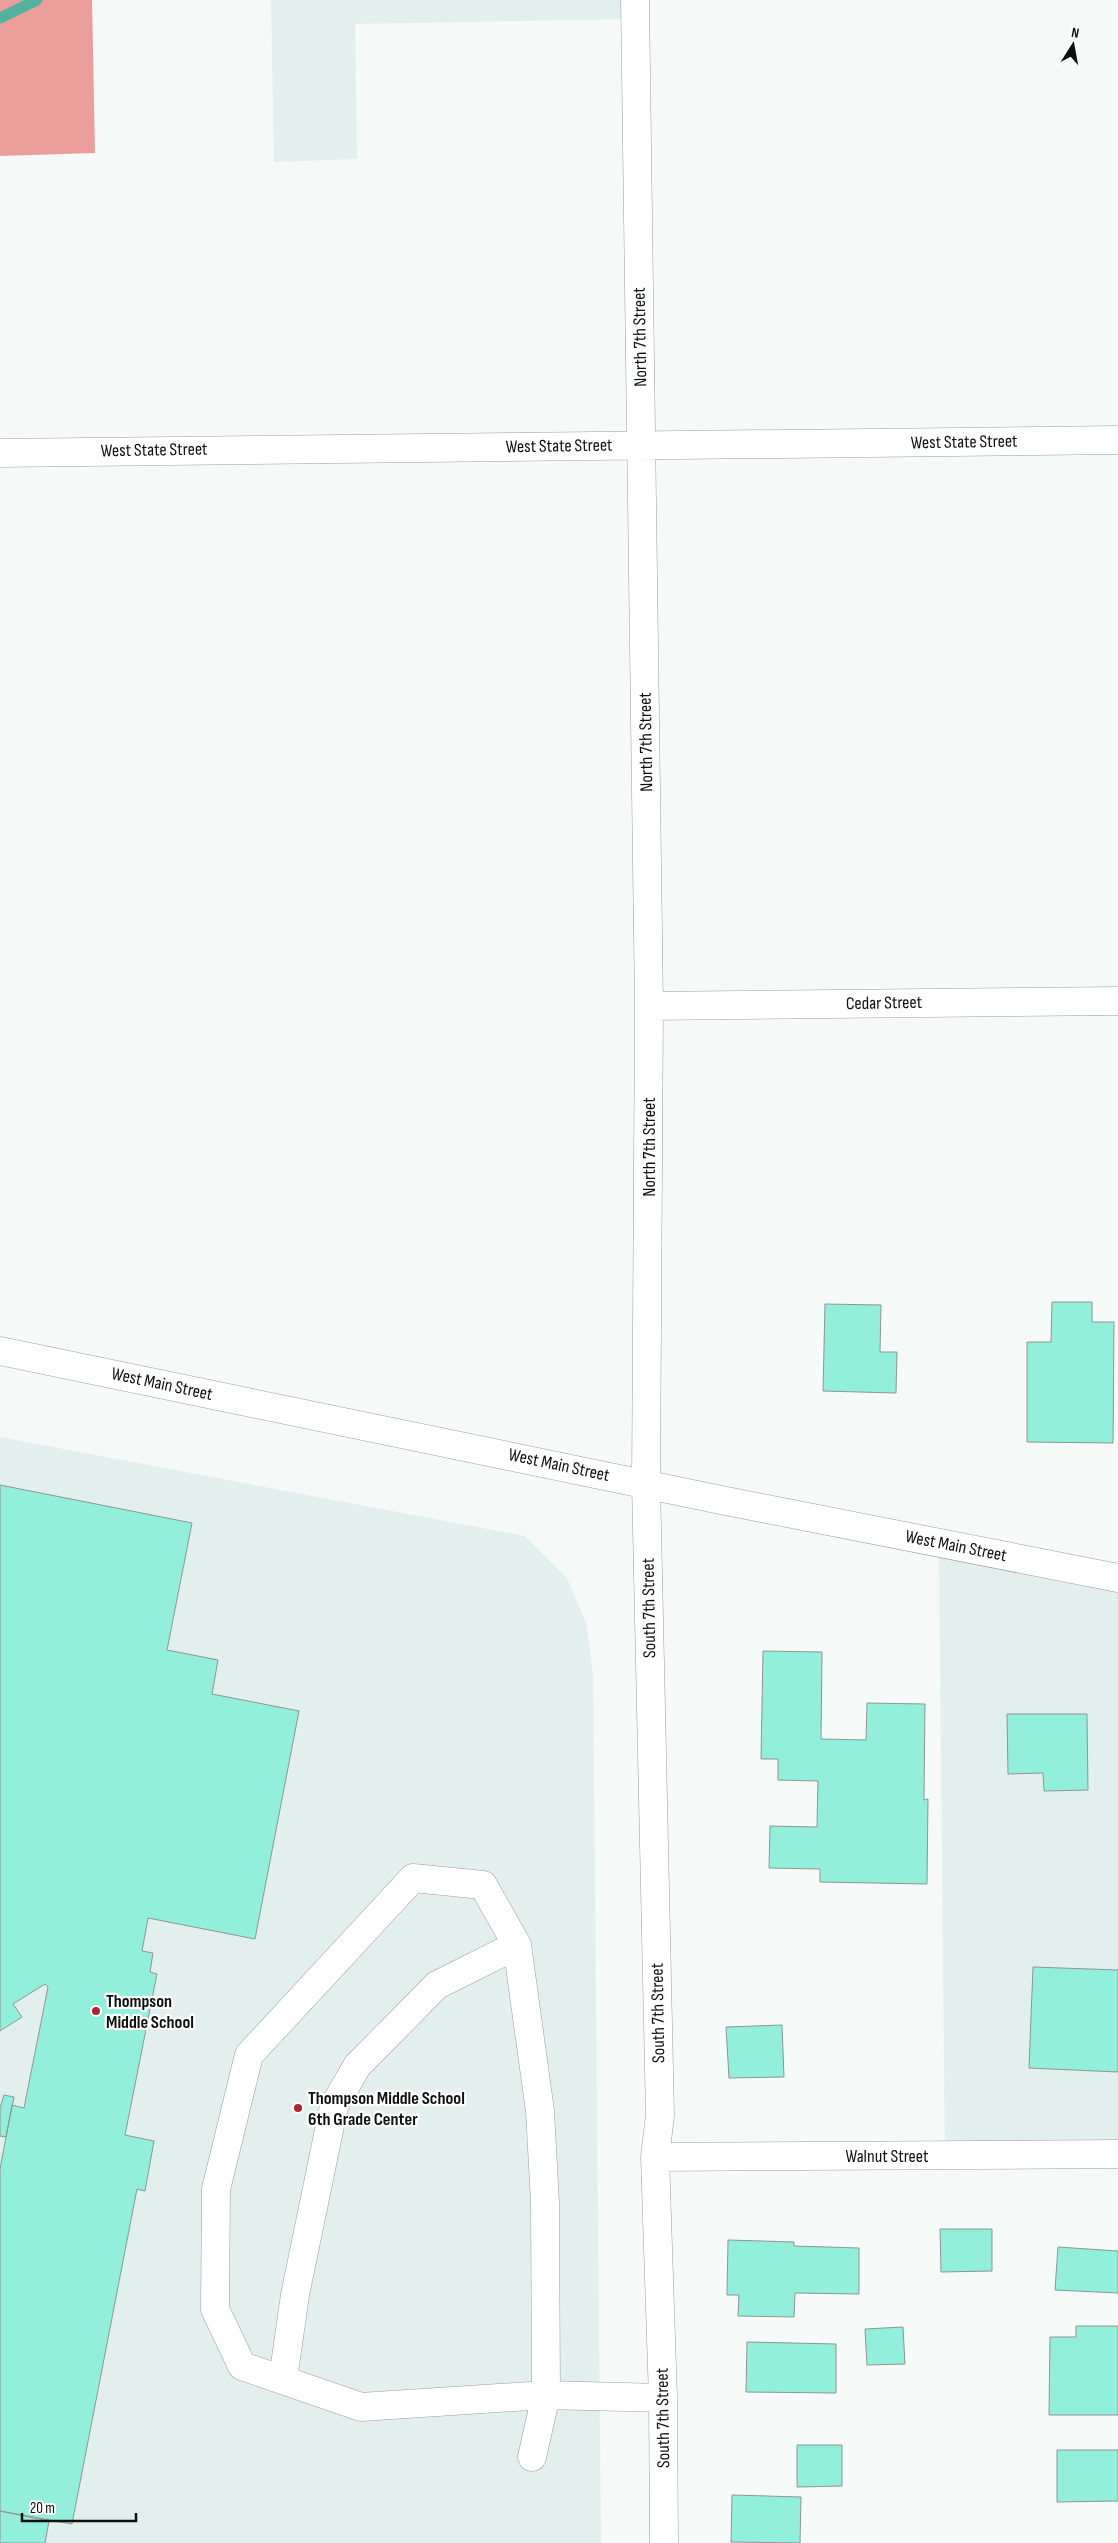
<svg xmlns="http://www.w3.org/2000/svg" width="1118" height="2543" viewBox="0 0 1118 2543" font-family="'Sofia Sans Condensed',sans-serif">
<style>
.built{fill:#e2efec}
.forest{fill:#eb9e99}
.lines{fill:none;stroke-linecap:round;stroke-linejoin:round}
.stream{stroke:#53b1a0;stroke-width:11}
.building{fill:#91efdc;stroke:#909594}
.minor-casing{stroke:#999e9c;stroke-width:29}
.major-casing{stroke:#999e9c;stroke-width:29}
.minor{stroke:#fff;stroke-width:28}
.major{stroke:#fff;stroke-width:28}
.poi-dot{fill:#b3212c;stroke:#fff;stroke-width:2}
.labels{text-anchor:middle;dominant-baseline:central;stroke-width:4.5;stroke-linejoin:round;paint-order:stroke}
.street-label{font-size:18px;fill:#0e0f0f;stroke:#fff}
.poi-label{font-size:18px;font-weight:bold;fill:#0e0f0f;stroke:#fff;text-anchor:start}
</style>
<rect width="100%" height="100%" fill="#f5faf9"/>
<path class="built" d="M271,0H629L630,19L355,24L357,159L274,162Z
M0,1437L525,1536L567,1578L586,1623L593,1673L601,2543H0Z
M939,1553L1118,1588V2163L945,2166Z"/>
<path class="forest" d="M0,0H92L95,153L0,156Z"/>
<g class="lines">
<path class="stream" d="M0,18L37,0"/>
</g>
<path class="building" d="M1052,1302H1092V1322H1114L1113,1443L1027,1442V1342H1051Z
M825,1304L881,1305L880,1352H897L896,1393L823,1391Z
M0,1485L192,1523L167,1650L218,1660L212,1694L299,1711L255,1939L148,1918L142,1951L153,1953L150,1972L157,1974L125,2135L154,2141L145,2191L137,2189L72,2524L0,2511V2169L12,2105L24,2108L48,1987L45,1984L13,2004L22,2017L0,2031Z
M763,1651L822,1652L821,1739L866,1740L867,1703L925,1704L924,1800L928,1799L927,1884L820,1882V1869L769,1868L770,1826L817,1827L818,1781L778,1780V1759H761Z
M1007,1714H1087L1088,1790L1044,1791L1043,1773L1008,1774Z
M1033,1967L1118,1970V2072L1029,2068Z
M782,2025L784,2077L729,2078L726,2027Z
M4,2095L14,2097L6,2137L0,2136V2108Z
M940,2229H992V2271L941,2272Z
M728,2240L794,2242V2246L859,2248V2294L795,2293L794,2317L738,2316L739,2295H727Z
M1058,2247L1118,2251V2293L1055,2290Z
M1076,2326H1118V2415H1049L1050,2337H1076Z
M903,2327L905,2364L867,2365L865,2329Z
M747,2342L836,2344V2393L746,2392Z
M797,2445H842V2486L797,2487Z
M1057,2450H1118V2501L1057,2502Z
M732,2495L801,2497L800,2543L731,2542Z
M0,2511L49,2521L45,2543H0Z"/>
<g class="lines">
<g class="minor-casing">
<path id="minor" d="M635,0L649,1006L646,1483L660,2115L655,2157L663,2398L664,2543
M0,453L1118,440
M649,1006L1118,1001
M655,2157L1118,2154
M283,2379L295,2295L334,2106L357,2066L437,1985L517,1945
M532,2457L546,2395L545,2203L540,2111L517,1945L483,1885L413,1878L249,2055L216,2189L215,2309L242,2366L361,2407L546,2395L663,2398"/>
</g>
<g class="major-casing">
<path id="major" d="M0,1351L721,1500L1118,1578"/>
</g>
<use href="#minor" class="minor"/>
<use href="#major" class="major"/>
</g>
<g class="poi-dot">
<circle cx="96" cy="2011" r="5"/>
<circle cx="298" cy="2108" r="5"/>
</g>
<g class="labels">
<g class="street-label">
<text transform="translate(640 337) rotate(-91)">North 7th Street</text>
<text transform="translate(964 442) rotate(-1)">West State Street</text>
<text transform="translate(559 446) rotate(-1)">West State Street</text>
<text transform="translate(154 450) rotate(-1)">West State Street</text>
<text transform="translate(646 742) rotate(-91)">North 7th Street</text>
<text transform="translate(884 1003) rotate(-1)">Cedar Street</text>
<text transform="translate(649 1147) rotate(-90)">North 7th Street</text>
<text transform="translate(162 1384) rotate(12)">West Main Street</text>
<text transform="translate(559 1465) rotate(12)">West Main Street</text>
<text transform="translate(956 1546) rotate(11)">West Main Street</text>
<text transform="translate(649 1608) rotate(-91)">South 7th Street</text>
<text transform="translate(658 2013) rotate(-91)">South 7th Street</text>
<text x="887" y="2156">Walnut Street</text>
<text transform="translate(663 2418) rotate(-91)">South 7th Street</text>
</g>
<g class="poi-label">
<text x="106" y="2001">Thompson<tspan x="106" dy="21">Middle School</tspan></text>
<text x="308" y="2098">Thompson Middle School<tspan x="308" dy="21">6th Grade Center</tspan></text>
</g>
</g>
<g transform="translate(1073 45) rotate(11)" stroke="#ffffff" stroke-width="4" paint-order="stroke">
<path d="M0-4L9 19L0 12L-9 19Z" fill="#0e0f0f"/>
<text y="-8" font-size="14" font-weight="bold" text-anchor="middle" fill="#0e0f0f">N</text>
</g>
<path d="M22 2513v8h114v-8" fill="none" stroke="#0e0f0f" stroke-width="2.5"/>
<text x="30" y="2513" font-size="15" fill="#0e0f0f" stroke="#ffffff" stroke-width="4" paint-order="stroke">20 m</text>
</svg>
